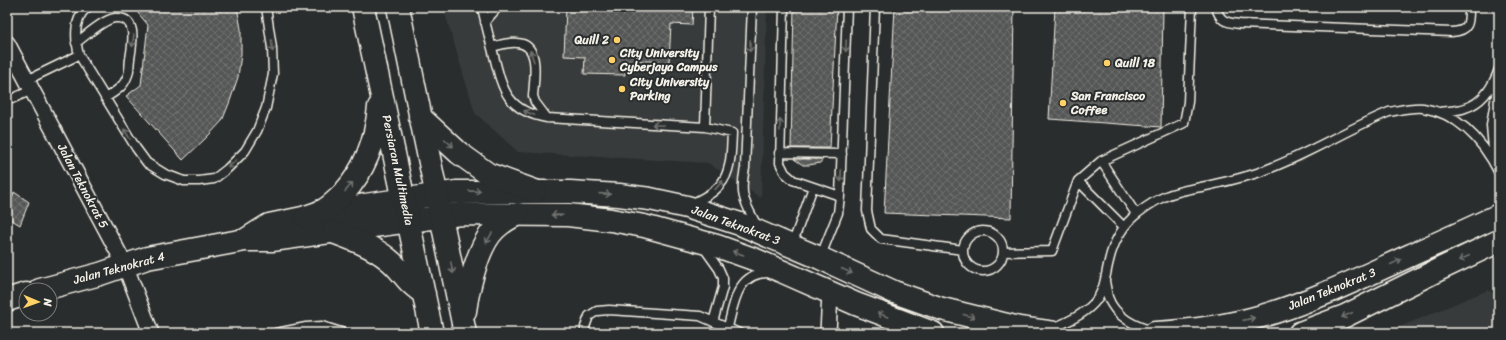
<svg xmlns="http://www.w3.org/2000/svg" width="1506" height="340" viewBox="0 0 1506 340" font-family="Sriracha,sans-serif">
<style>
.built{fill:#373a3a}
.building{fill:url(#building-cross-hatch);stroke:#f4f1e8}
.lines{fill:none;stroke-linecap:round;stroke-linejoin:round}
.lane-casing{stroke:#f4f1e8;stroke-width:11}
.street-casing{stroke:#f4f1e8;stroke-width:18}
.secondary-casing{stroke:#f4f1e8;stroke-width:25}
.primary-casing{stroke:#f4f1e8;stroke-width:25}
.lane{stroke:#2a2d2e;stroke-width:8}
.street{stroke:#2a2d2e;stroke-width:15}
.secondary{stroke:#2a2d2e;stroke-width:22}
.primary{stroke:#2a2d2e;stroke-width:22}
.oneway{stroke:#71726f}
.poi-dot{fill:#ffd166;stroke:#2a2d2e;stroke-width:1.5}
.labels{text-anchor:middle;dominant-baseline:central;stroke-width:4;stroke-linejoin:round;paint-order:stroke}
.poi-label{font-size:12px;font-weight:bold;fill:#f4f1e8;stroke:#2a2d2e;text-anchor:start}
.street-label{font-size:12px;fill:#f4f1e8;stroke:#2a2d2e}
</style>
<defs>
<pattern id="building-cross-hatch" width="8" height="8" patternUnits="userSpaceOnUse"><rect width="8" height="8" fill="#555756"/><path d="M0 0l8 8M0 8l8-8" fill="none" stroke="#6e706e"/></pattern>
</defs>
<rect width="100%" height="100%" fill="#2a2d2e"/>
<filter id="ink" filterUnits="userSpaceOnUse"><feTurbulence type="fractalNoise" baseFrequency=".025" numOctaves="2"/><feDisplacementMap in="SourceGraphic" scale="8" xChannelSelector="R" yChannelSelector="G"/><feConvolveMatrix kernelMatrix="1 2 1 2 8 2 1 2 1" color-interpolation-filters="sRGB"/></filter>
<g filter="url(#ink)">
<path class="built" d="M443,7H767L761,198L708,163L518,152L475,113Z
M1488,290L1499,296V333H1385Z"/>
<path class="building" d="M133,7H237L241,29V54L238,77L230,101L222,121L208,136L183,160L126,96L141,85L148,25Z
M566,7H693L692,25L671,24L669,62L625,60V75L584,74L585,57L564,56Z
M794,7H837L830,148H791Z
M895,7H1014L1011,218L884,213Z
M1055,7H1163L1161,127L1049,119Z
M794,159H823L820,163L809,165H803Z
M14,192L29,202L20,225L7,217V211Z"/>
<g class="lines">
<g class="lane-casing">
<path id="lane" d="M88,7C73,18 75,39 79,55L136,148L147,163L165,174L184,181H199L214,179L227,169L245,151L257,131L266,108L273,74L272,48L266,7
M482,7C485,22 489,37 493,52C502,88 506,111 547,118L705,127L732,133C731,150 732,171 720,185C713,194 701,199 691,204
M752,7L745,168C739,196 745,202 757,226
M784,7L780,163L785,173L793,180L840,196L847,7
M875,7L867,211L871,229L881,239L963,250
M1216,7C1220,22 1226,22 1240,24L1452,32C1470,31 1469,22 1469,7
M485,22L498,7
M76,43C85,36 104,19 115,18C139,16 132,45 130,59C129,65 130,72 127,77C124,87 113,93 105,98
M492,47C500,45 509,42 517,43C541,44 534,79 533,96L535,102L547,118
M7,64L16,60
M27,80L79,55
M7,101L32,90
M1440,112C1448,111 1457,111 1465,108C1482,103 1493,86 1499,69
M705,127L709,7
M779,153L842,154
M1101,161L1136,214
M1494,161L1491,125L1499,77
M1078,181L1124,227
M963 251a20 20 0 1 1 40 0a20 20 0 1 1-40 0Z
M792,245L813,187
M704,248L719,269L723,278V287L713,322
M1003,252L1052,251L1078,181L1101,161L1184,123L1188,102L1192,7
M820,258L838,213L840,196
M1105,281C1106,287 1107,292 1108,297C1115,317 1136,327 1155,331
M728,327C734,303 737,272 769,273
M1053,328C1067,322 1083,315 1094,303C1105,291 1105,276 1109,261C1113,243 1123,224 1138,213C1147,206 1156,200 1166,196C1177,191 1190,189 1201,187C1220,183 1239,179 1257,173C1302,158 1345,130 1389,112C1400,110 1411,107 1423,108C1460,114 1483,141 1499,173
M276,333L306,327L322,326L344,333
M585,333V327L589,316L597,311L609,310L700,316L739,333"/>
</g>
<g class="street-casing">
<path id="street" d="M7,43L125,265L151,333
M828,333L830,293"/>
</g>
<g class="secondary-casing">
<path id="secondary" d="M245,240L269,225L365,205L456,192H570L619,195L650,199L687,207L740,224L820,258L894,292L942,309L1019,328L1055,333
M40,290L100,274L147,258L245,240H272L460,214L568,215L611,220L644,226L717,246L756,260L856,304L933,333
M7,300L26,294
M1155,333C1191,331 1227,326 1262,316C1314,301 1362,277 1411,255C1440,242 1470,229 1499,215
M1300,333L1345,316L1440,269L1499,241"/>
</g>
<g class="primary-casing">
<path id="primary" d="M363,7L432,333
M398,7L465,333
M420,117L459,153L488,174L535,191
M306,217C312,215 318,213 324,210C331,206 337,200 343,194C366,169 376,140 379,107
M333,232C352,239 372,246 388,259C396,265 401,272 407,279C412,285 418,289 424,294
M465,311C468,289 478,245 495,229C502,222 509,218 518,214"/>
</g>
<use href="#lane" class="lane"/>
<use href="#street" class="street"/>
<use href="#secondary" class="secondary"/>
<use href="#primary" class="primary"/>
</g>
<defs><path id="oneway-shaft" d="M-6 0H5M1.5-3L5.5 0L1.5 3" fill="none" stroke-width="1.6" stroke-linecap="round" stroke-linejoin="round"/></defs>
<g class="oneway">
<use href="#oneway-shaft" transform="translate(133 41) rotate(98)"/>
<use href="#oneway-shaft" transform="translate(272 46) rotate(84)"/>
<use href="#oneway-shaft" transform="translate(750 46) rotate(92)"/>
<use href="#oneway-shaft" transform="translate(846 46) rotate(92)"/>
<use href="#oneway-shaft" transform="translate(532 56) rotate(-109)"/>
<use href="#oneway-shaft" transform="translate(529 113) rotate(-157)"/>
<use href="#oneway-shaft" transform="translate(658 125) rotate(-177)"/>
<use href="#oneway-shaft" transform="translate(780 125) rotate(-88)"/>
<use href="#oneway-shaft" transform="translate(127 134) rotate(-122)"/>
<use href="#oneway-shaft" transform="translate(449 143) rotate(42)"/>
<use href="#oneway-shaft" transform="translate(232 164) rotate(136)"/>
<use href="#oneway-shaft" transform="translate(841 176) rotate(92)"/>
<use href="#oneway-shaft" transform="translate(719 185) rotate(-49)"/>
<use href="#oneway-shaft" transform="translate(349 187) rotate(-50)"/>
<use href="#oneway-shaft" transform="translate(475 191) rotate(-1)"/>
<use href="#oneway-shaft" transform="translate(605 194) rotate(4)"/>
<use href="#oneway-shaft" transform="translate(557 215) rotate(-178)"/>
<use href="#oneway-shaft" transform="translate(489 238) rotate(120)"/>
<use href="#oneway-shaft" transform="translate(738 253) rotate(-161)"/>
<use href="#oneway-shaft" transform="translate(1464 258) rotate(155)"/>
<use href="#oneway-shaft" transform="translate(1396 262) rotate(-25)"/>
<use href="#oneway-shaft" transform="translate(452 268) rotate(78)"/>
<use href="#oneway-shaft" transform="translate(847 271) rotate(25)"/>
<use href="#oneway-shaft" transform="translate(883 315) rotate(-159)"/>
<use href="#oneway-shaft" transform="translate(1347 315) rotate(155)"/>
<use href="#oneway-shaft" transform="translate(969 316) rotate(15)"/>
<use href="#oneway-shaft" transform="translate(1249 319) rotate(-13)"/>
</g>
</g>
<g class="poi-dot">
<circle cx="617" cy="40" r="4"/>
<circle cx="612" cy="60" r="4"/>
<circle cx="1107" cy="63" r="4"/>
<circle cx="622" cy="89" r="4"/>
<circle cx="1063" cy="103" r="4"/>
</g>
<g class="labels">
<g class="poi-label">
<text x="609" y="40" text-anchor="end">Quill 2</text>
<text x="620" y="53">City University<tspan x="620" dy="14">Cyberjaya Campus</tspan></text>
<text x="1115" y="63">Quill 18</text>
<text x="630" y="82">City University<tspan x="630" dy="14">Parking</tspan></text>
<text x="1071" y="96">San Francisco<tspan x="1071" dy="14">Coffee</tspan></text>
</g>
<g class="street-label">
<text transform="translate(398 170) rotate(78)">Persiaran Multimedia</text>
<text transform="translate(83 186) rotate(62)">Jalan Teknokrat 5</text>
<text transform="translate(736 225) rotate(20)">Jalan Teknokrat 3</text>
<text transform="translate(119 268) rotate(-15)">Jalan Teknokrat 4</text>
<text transform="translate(1332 289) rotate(-22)">Jalan Teknokrat 3</text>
</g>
</g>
<rect width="1506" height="340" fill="none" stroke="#2a2d2e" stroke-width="24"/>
<rect x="12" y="12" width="1482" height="316" fill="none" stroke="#f4f1e8" stroke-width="1.5" filter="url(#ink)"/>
<g transform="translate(38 302) rotate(92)"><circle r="19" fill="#2a2d2e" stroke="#7b7b78"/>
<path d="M0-3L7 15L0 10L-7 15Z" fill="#ffd166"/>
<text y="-6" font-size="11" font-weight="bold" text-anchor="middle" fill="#f4f1e8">N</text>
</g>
</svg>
